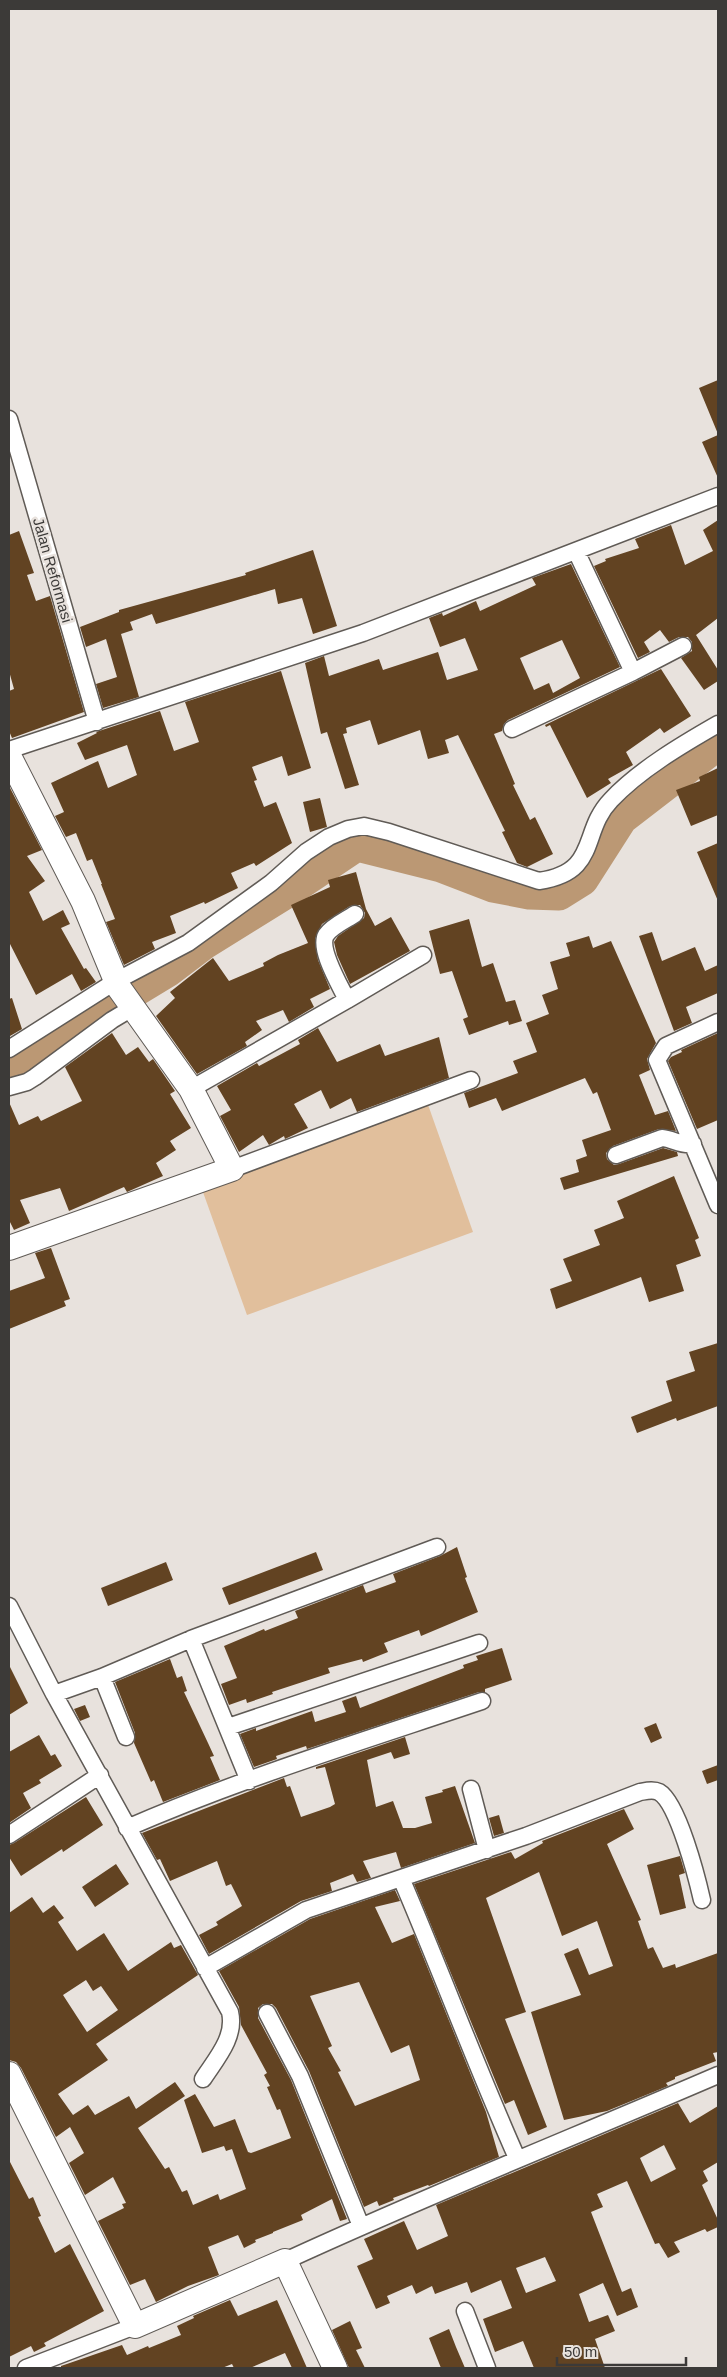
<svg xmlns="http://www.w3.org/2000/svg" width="727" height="2377" viewBox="0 0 727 2377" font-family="Helvetica,sans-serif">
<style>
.green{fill:#e1bf9c}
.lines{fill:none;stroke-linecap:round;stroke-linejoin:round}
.river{stroke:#bb9874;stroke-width:31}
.building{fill:#624322;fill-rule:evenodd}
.street-casing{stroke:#605b56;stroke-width:19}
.secondary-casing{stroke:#605b56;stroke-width:26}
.street{stroke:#fff;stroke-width:16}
.secondary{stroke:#fff;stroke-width:24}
.labels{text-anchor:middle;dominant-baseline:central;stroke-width:5;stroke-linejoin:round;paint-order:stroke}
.street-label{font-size:15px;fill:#3c3a38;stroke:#e8e2dd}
</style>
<rect width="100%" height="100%" fill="#e8e2dd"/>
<path class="green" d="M426,1099L473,1232L247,1315L199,1181Z"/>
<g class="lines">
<path class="river" d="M9,1068L169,971L206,943L293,889L357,846L441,867L493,887L529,894L559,895L583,880L622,819L718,745"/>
</g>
<path class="building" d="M718,380V434L699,388Z
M718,435V478L702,442Z
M718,520V618L696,635L718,670V681L704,690L681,658L692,651V642L688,637H679L669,642L660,630L644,642L650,652L638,658L594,566L606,561L605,559L639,548L635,539L671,525L685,565L713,551L703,530Z
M19,531L34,573L27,575L36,601L50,596L84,712L12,738L9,731V691L14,689L9,671V535Z
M313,550L337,626L313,634L302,598L278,604L275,589L156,624L152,614L130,622L133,630L121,634L139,697L103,708L96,684L117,677L106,639L86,647L80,627L119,612V610L246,575L245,573Z
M571,564L620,667L508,720L504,724L502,731L494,734L515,784L513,785L530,820L535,817L553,854L527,867L517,863L502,832L505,831L458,735L445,740L449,753L428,759L420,730L378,745L370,720L346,728L347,733L343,734L359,785L345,789L327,732L321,734L305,663L324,656L329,676L379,659L383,670L438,652L447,680L478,670L465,638L440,647L429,618L442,613L443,616L476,601L480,611L536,585L532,578ZM562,640L580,678L553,693L549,683L534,690L520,658Z
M661,669L691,716L664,733L660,728L626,752L633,765L608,779L611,783L587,798L550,725L546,727L545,725Z
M281,671L311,768L288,776L282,756L252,767L257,780L254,781L264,807L276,802L292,843L256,866L254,863L231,873L238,888L205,904L204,902L170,916L176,933L152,942L155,949L124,965L106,922L115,919L101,884H102L92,859L87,861L76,833L66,837L55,816L64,812L51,783L98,761L108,788L137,775L127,745L85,760L77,743L97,733L96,732L160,711L174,751L199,742L185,702Z
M718,768V815L691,826L676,790L700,781L699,777Z
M9,786L42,850L27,856L45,881L29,892L43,921L63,910L70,924L61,928L84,969L86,968L96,982L81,991L72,974L36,995L9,942Z
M320,798L327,827L310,832L303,802Z
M718,843V901L697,852Z
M356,872L366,909L375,926L391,917L410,951L350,984L337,955L334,942L338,936L364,918L365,913L360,905L350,906L322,924L315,939L318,960L330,989L310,999L314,1007L289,1022L283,1010L256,1021L262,1030L245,1042L247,1046L197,1074L156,1016L175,998L170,992L213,958L229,981L264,966L263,963L278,955L308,943L291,905L330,887L328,880Z
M469,919L482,967L493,963L506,1002L515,1000L522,1021L509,1025L508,1021L469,1035L463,1019L468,1017L452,971L440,974L429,931Z
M652,932L662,961L695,947L705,971L718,965V993L686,1007L692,1023L674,1031L639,936Z
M589,936L593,948L611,941L656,1043L647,1059L650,1070L639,1075L655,1115L668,1111L676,1131L659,1129L613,1146L606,1153L607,1159L614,1165L619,1164L663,1148L677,1152L678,1156L564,1190L560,1178L579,1172L576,1160L587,1156L582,1140L611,1130L597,1092L593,1094L585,1078L502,1111L496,1098L469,1108L464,1093L518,1073L513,1061L537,1052L526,1023L549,1014L542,995L558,989L550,962L570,956L566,943Z
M12,998L22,1029L10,1036L9,999Z
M318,1028L337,1062L380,1044L385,1056L439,1037L449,1078L357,1112L351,1098L330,1109L321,1090L294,1104L308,1128L285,1139L284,1136L269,1145L263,1135L239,1152L220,1116L231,1110L217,1086L257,1063L259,1066L300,1044L298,1040Z
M112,1033L126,1055L138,1047L149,1062L153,1059L175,1091L170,1094L191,1128L170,1141L176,1150L156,1163L163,1176L127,1192L124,1187L69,1211L60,1188L20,1200L30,1223L14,1230L9,1220V1102L19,1125L38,1116L41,1121L82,1101L65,1067Z
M718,1033V1120L697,1129L668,1061L671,1057L682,1052L681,1050Z
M674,1176L699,1238L695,1240L701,1256L676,1265L684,1291L649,1302L641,1277L556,1309L550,1289L572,1281L563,1259L600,1245L594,1230L624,1218L617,1201Z
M51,1248L70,1299L64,1301L66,1306L9,1329V1291L45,1278L35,1253Z
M718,1343V1406L677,1421L676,1418L637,1433L631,1417L672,1401L666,1381L695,1371L689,1352Z
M457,1547L467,1577L465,1578L478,1612L421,1636L419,1630L384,1643L388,1652L363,1662L362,1659L328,1668L330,1673L272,1692L273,1694L247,1703L246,1699L229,1705L221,1684L237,1678L224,1646L264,1629L265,1631L298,1618L295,1611L363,1585L366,1593L396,1582L393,1574L440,1556Z
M316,1552L323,1570L229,1605L222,1588Z
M166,1562L173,1580L108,1606L101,1588Z
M502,1648L512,1680L485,1689V1692H479L307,1749L306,1746L276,1756L277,1759L254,1767L240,1734L256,1728V1731L312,1711L315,1722L346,1712L342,1701L356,1696L360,1708L464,1668L463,1665L478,1660L476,1656Z
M170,1659L177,1678L182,1676L187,1691L184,1692L208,1743L214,1756L210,1757L220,1780L163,1802L154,1780L151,1782L134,1743L135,1733L115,1682Z
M9,1665L28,1703L9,1715Z
M85,1705L90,1717L80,1721L74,1709Z
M656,1723L662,1738L651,1743L644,1728Z
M39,1735L51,1756L55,1754L62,1766L39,1780L41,1783L23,1793L31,1808L9,1823V1752Z
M405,1737L410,1754L394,1759L391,1752L367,1760L376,1807L393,1801L403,1828H415L432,1823L425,1797L443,1792L442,1790L455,1786L475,1843L401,1868L396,1852L363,1861L371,1878L357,1882L353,1874L330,1883L332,1891L301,1901L209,1954L199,1935L218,1925L216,1922L242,1906L231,1884L226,1886L217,1861L170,1881L160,1859L157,1860L142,1833L284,1778L287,1787L290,1786L301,1817L330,1807L335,1804L325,1767L316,1769V1767Z
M718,1765V1780L707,1784L702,1771Z
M86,1797L103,1825L63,1852L62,1849L21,1876L9,1857V1845L14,1843Z
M624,1809L634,1829L607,1844L641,1920L638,1921L648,1949L653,1947L663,1968L675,1964L676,1968L718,1953V2052L713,2053L716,2061L675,2077V2079L666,2083L668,2086L607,2111L564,2120L531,2012L581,1995L564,1954L578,1948L589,1975L613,1966L597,1921L562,1936L539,1872L486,1898L526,2012L505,2019L547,2127L528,2135L514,2100L505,2104L414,1884L511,1852L515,1859L543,1843L542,1841Z
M499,1815L504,1833L494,1836L489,1818Z
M680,1856L685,1873L679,1875L686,1908L660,1915L647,1865Z
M116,1864L129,1884L95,1907L82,1887Z
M395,1890L400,1901L375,1907L392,1943L414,1934L486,2112L499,2157L429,2186L428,2185L393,2198L394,2200L379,2206L377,2201L364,2207L309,2071L276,2008L272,2004H263L258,2008V2018L291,2080L347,2219L340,2221L332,2199L301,2215L303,2220L273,2232V2233L255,2240L256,2242L244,2248L238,2235L208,2247L219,2275L188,2286L156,2302L145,2279L130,2285L98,2221L124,2208L122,2204L126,2203L113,2177L85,2195L69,2163L84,2153L70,2127L56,2137L21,2068L16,2062L9,2060V1913L32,1897L43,1913L54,1905L64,1918L58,1922L77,1951L104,1933L128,1971L171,1942L174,1948L181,1945L198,1975L96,2044L108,2060L58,2094L73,2115L88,2105L95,2115L129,2096L136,2109L175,2082L185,2096L138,2128L165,2169L169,2167L182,2192L187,2190L193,2205L218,2194L220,2200L246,2189L232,2149L226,2151L224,2146L202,2153L184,2100L195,2094L214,2127L235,2119L248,2152L251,2153L291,2138L280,2109L277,2110L267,2087L270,2086L264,2075L267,2073L241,2025L239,2007L219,1971L310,1919ZM86,1980L93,1991L101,1986L118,2010L87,2032L63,1995ZM359,1982L391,2053L409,2045L420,2080L355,2106L338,2072L341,2071L328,2048L332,2046L310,1996Z
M678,2103L690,2123L718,2106V2162L703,2171L708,2181L702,2185L718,2220V2227L707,2232L705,2229L674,2242L680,2252L668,2258L659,2243L655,2244L627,2181L597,2194L603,2207L591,2212L622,2292L631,2288L638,2307L617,2316L603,2283L579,2294L589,2322L608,2315L615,2331L595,2339L605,2368H534L523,2341L495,2352L483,2319L512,2308L501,2280L471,2293L467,2282L435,2294L432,2286L416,2294L412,2285L387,2296L390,2303L376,2309L357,2266L373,2259L364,2239L404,2221L417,2250L448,2236L436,2205ZM664,2145L676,2169L651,2182L640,2158ZM545,2257L556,2281L526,2293L516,2268Z
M9,2160L29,2199L33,2197L41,2216L38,2217L55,2253L70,2244L104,2311L44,2343L46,2346L34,2352L31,2346L9,2357Z
M230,2300L238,2316L277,2300L307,2368H292L285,2353L250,2368H234L232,2364L222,2368H61V2366L122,2345L127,2355L148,2346L149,2348L181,2335L177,2326L194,2318L193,2316Z
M350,2321L362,2348L356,2350L365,2368H349L332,2330Z
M449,2329L456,2347L465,2368H441L429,2338Z"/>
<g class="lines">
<g class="street-casing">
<path id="street" d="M9,419L97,722
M576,551L633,672
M512,729L633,672L683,646
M9,750L363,633L718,496
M347,1000L423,955
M718,1022L666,1046L657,1060L718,1205
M9,1049L116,981L188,943L271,883L306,852L329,837L348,829L364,826L389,832L539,881C600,872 580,832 611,800C639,770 683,744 718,724
M9,1087L27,1082L35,1077L112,1020L132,1008
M191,1089L347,1000C340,985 318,949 326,935C332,926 346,920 355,914
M616,1155L662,1138C674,1139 680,1146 693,1144
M232,1169L471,1080
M9,1606L54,1694L230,2012C236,2037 216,2059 203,2079
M191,1639L249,1781
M102,1677L126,1737
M54,1694L102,1677L191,1639L437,1547
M228,1727L479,1643
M471,1789L487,1850
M127,1828C242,1778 363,1741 482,1701
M9,1835L100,1775
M401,1878C441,1971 476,2066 517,2158
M205,1968L306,1910L526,1836L640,1792C646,1791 653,1789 659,1792C678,1803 697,1878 702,1900
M267,2013L300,2076L361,2226
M285,2261C428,2195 574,2137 718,2075
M465,2311L487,2368
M26,2368L135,2326"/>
</g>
<g class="secondary-casing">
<path id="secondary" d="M9,756L83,901L119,988L191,1089L232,1169L9,1248
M9,2074L135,2326L285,2261L335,2368"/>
</g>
<use href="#street" class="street"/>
<use href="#secondary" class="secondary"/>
</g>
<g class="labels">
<g class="street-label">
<text transform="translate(53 570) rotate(74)">Jalan Reformasi</text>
</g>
</g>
<rect width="727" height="2377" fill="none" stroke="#3c3a38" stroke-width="20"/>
<path d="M557 2357v8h129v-8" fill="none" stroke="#3c3a38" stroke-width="2.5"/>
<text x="564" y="2357" font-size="15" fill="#3c3a38" stroke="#e8e2dd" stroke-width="4" paint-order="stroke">50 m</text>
</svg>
